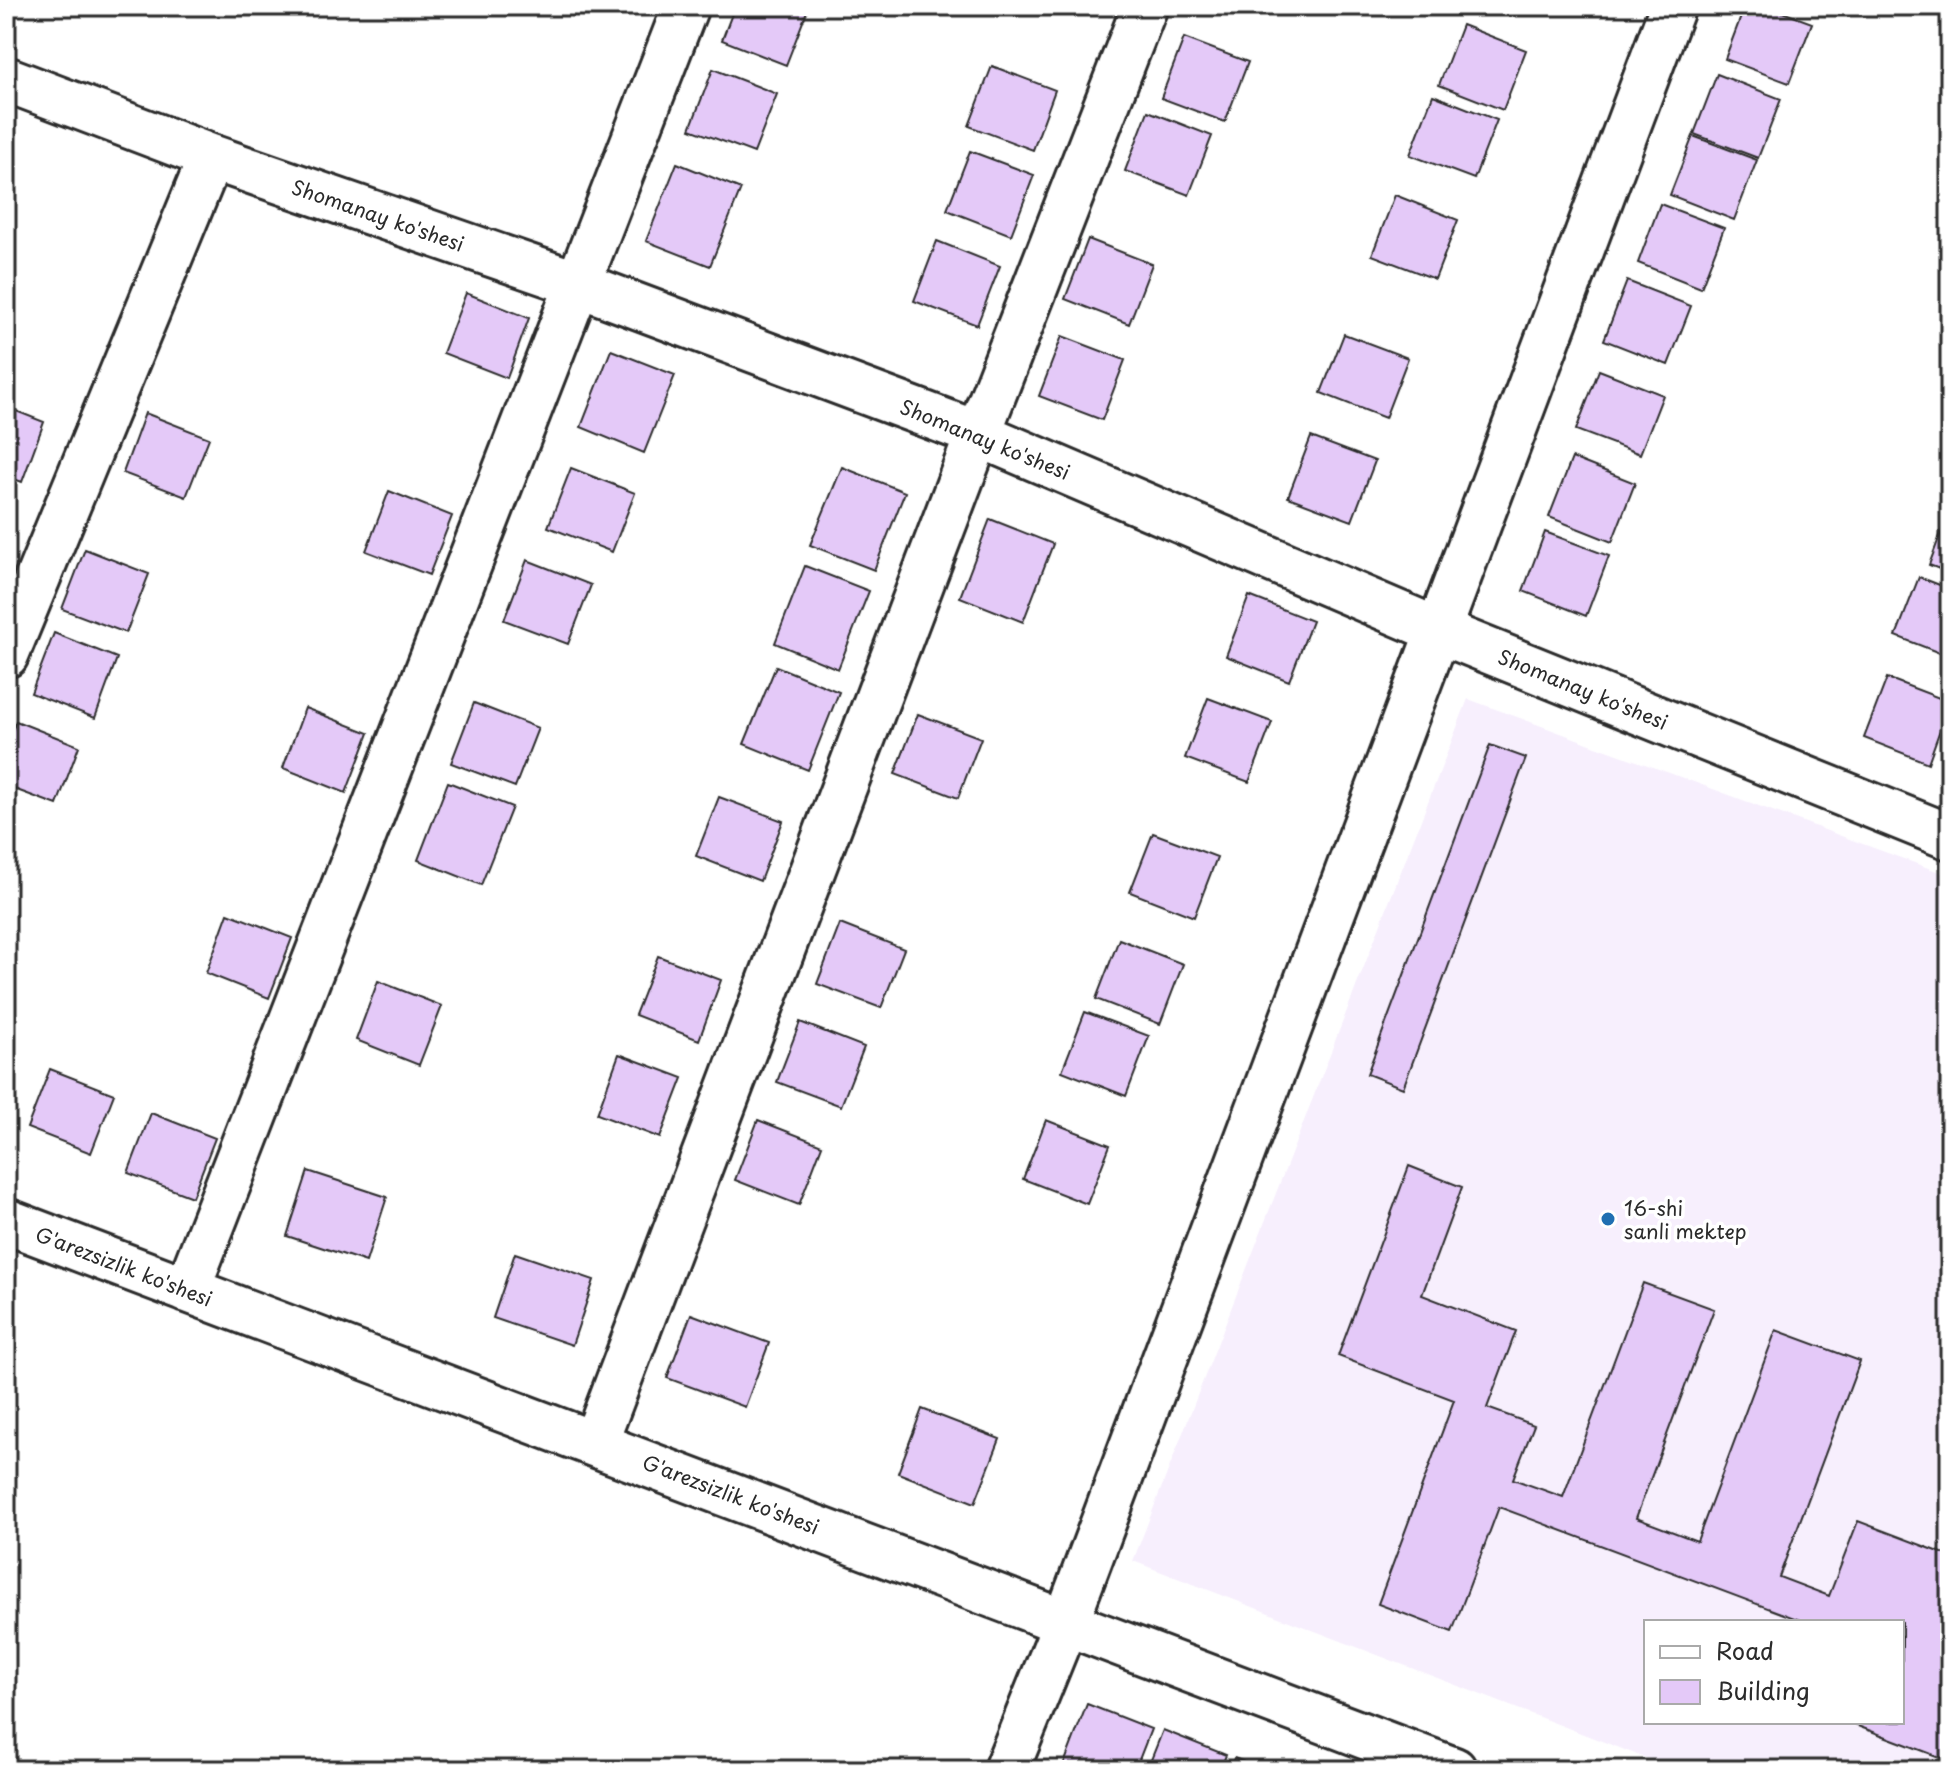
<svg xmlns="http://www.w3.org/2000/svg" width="1956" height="1776" viewBox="0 0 1956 1776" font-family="'Playpen Sans',sans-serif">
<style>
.built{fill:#f7effd;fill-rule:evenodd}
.building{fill:#e4c9f8;stroke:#2b2b2b;stroke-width:2}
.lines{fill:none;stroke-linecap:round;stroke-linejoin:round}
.minor-casing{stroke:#2b2b2b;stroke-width:50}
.minor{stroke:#fff;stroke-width:44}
.poi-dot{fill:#1f6fb2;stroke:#fff;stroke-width:3}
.labels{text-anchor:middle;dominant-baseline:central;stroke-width:7;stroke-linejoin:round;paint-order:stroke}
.street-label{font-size:20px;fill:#2b2b2b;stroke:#fff}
.poi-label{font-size:20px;fill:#2b2b2b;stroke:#fff;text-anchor:start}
</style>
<rect width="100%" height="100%" fill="#fff"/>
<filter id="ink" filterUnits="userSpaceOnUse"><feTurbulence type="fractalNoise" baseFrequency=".0125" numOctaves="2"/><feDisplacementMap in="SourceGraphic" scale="16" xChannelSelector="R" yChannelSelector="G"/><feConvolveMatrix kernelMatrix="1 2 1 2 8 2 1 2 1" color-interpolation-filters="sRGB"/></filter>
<g filter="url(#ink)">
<path class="built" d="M1468,699L1950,876V1770H1677L1133,1561ZM1646,1622H1902V1722H1646Z"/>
<path class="building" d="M735,6H809L786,65L722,40Z
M1745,6H1766L1812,23L1789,83L1725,59Z
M1462,25L1526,50L1503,110L1439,85Z
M1184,38L1248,62L1225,122L1161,98Z
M992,66L1055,90L1033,150L969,126Z
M713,69L777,94L754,153L690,129Z
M1717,74L1781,99L1758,158L1694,134Z
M1433,95L1497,120L1474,179L1410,155Z
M1148,111L1212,136L1189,195L1125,171Z
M1693,136L1757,160L1734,220L1670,195Z
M970,151L1034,175L1011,235L947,210Z
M677,163L741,189L710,266L646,241Z
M1395,195L1458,220L1435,279L1372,255Z
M1660,204L1724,228L1701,288L1638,263Z
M1088,239L1152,264L1129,324L1065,299Z
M937,241L1000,266L977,325L914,301Z
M1627,281L1691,306L1668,365L1604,340Z
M466,293L529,318L507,378L443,353Z
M1344,334L1408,358L1385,418L1321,393Z
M1062,336L1125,360L1102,420L1039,396Z
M611,350L675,375L644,453L581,427Z
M1599,370L1663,395L1640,454L1576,430Z
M6,407L44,422L22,482L6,476Z
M145,413L209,438L186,497L123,473Z
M1311,437L1375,461L1352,521L1288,497Z
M1572,458L1635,483L1612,542L1549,517Z
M842,467L905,492L874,570L810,545Z
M571,468L635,493L612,552L548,527Z
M389,491L452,516L429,575L366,551Z
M1950,509V573L1929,565Z
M990,519L1053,544L1023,622L960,597Z
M1545,532L1609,556L1586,616L1523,591Z
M85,549L149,574L126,633L62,609Z
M527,560L591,585L568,644L504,620Z
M805,566L869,591L838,669L775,643Z
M1919,577L1950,589V657L1896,636Z
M1249,596L1312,621L1289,681L1226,656Z
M54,633L117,658L95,718L31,693Z
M776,666L839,692L808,770L744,744Z
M1887,678L1950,702L1928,763L1864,738Z
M1208,698L1272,722L1249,782L1185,758Z
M474,703L538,728L515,787L451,763Z
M305,708L369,733L346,793L283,768Z
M918,714L981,738L958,798L895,774Z
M16,721L79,746L57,805L6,786V746Z
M1490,745L1526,758L1403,1088L1367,1074Z
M448,782L512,807L481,885L418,860Z
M719,797L783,821L760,881L696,856Z
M1153,833L1217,857L1194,917L1130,892Z
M228,913L292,938L269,998L206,973Z
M840,924L904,949L881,1008L817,984Z
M1119,939L1183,964L1160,1024L1096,999Z
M658,956L721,980L699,1040L635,1015Z
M378,981L442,1006L419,1065L356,1040Z
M1085,1012L1149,1036L1126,1096L1062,1071Z
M800,1022L864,1047L841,1106L777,1082Z
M619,1054L683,1078L660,1138L597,1114Z
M50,1069L114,1094L91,1153L27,1128Z
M151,1113L215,1138L192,1197L128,1173Z
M758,1120L822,1145L799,1205L735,1180Z
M1046,1120L1110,1145L1087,1204L1023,1179Z
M1409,1166L1462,1187L1422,1295L1516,1331L1487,1408L1534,1425L1513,1479L1563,1497L1643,1283L1714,1309L1636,1518L1697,1541L1776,1330L1860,1361L1779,1577L1829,1596L1858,1521L1950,1556V1761L1847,1722H1902V1622H1805L1499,1507L1452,1632L1378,1604L1454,1400L1338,1356Z
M308,1171L387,1197L366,1262L287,1236Z
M515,1253L594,1280L572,1345L493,1318Z
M691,1314L769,1343L745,1407L667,1378Z
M922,1409L1000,1439L975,1503L898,1473Z
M1087,1704L1151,1729L1135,1770H1080L1064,1764Z
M1163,1730L1226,1755L1220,1770H1147Z
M1234,1758L1265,1770H1229Z"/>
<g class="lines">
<g class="minor-casing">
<path id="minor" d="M6,79L211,157L578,284L978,434L1437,630L1950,837
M6,655L211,157
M6,1221L1454,1770
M187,1290L686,6
M595,1443L978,434L1145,6
M1006,1770L1066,1622L1673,6"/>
</g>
<use href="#minor" class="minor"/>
</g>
</g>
<circle class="poi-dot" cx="1608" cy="1219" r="8"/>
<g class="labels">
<g class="street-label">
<text transform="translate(378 215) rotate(19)">Shomanay ko'shesi</text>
<text transform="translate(985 439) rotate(22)">Shomanay ko'shesi</text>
<text transform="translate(1583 689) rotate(22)">Shomanay ko'shesi</text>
<text transform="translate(124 1266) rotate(21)">G'arezsizlik ko'shesi</text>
<text transform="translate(731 1494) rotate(21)">G'arezsizlik ko'shesi</text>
</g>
<g class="poi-label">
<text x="1624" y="1208">16-shi<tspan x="1624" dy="23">sanli mektep</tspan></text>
</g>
</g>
<rect width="1956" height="1776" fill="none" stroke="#fff" stroke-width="32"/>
<rect x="16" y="16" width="1924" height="1744" fill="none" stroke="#2b2b2b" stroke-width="3" filter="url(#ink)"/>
<rect x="1644" y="1620" width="260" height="104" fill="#ffffff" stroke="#aaaaaa" stroke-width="2"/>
<rect x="1660" y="1646" width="40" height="12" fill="#ffffff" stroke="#aaaaaa" stroke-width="2"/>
<text x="1716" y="1660" font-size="24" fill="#2b2b2b">Road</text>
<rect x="1660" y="1680" width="40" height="24" fill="#e4c9f8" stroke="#aaaaaa" stroke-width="2"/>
<text x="1716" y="1700" font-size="24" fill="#2b2b2b">Building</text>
</svg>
